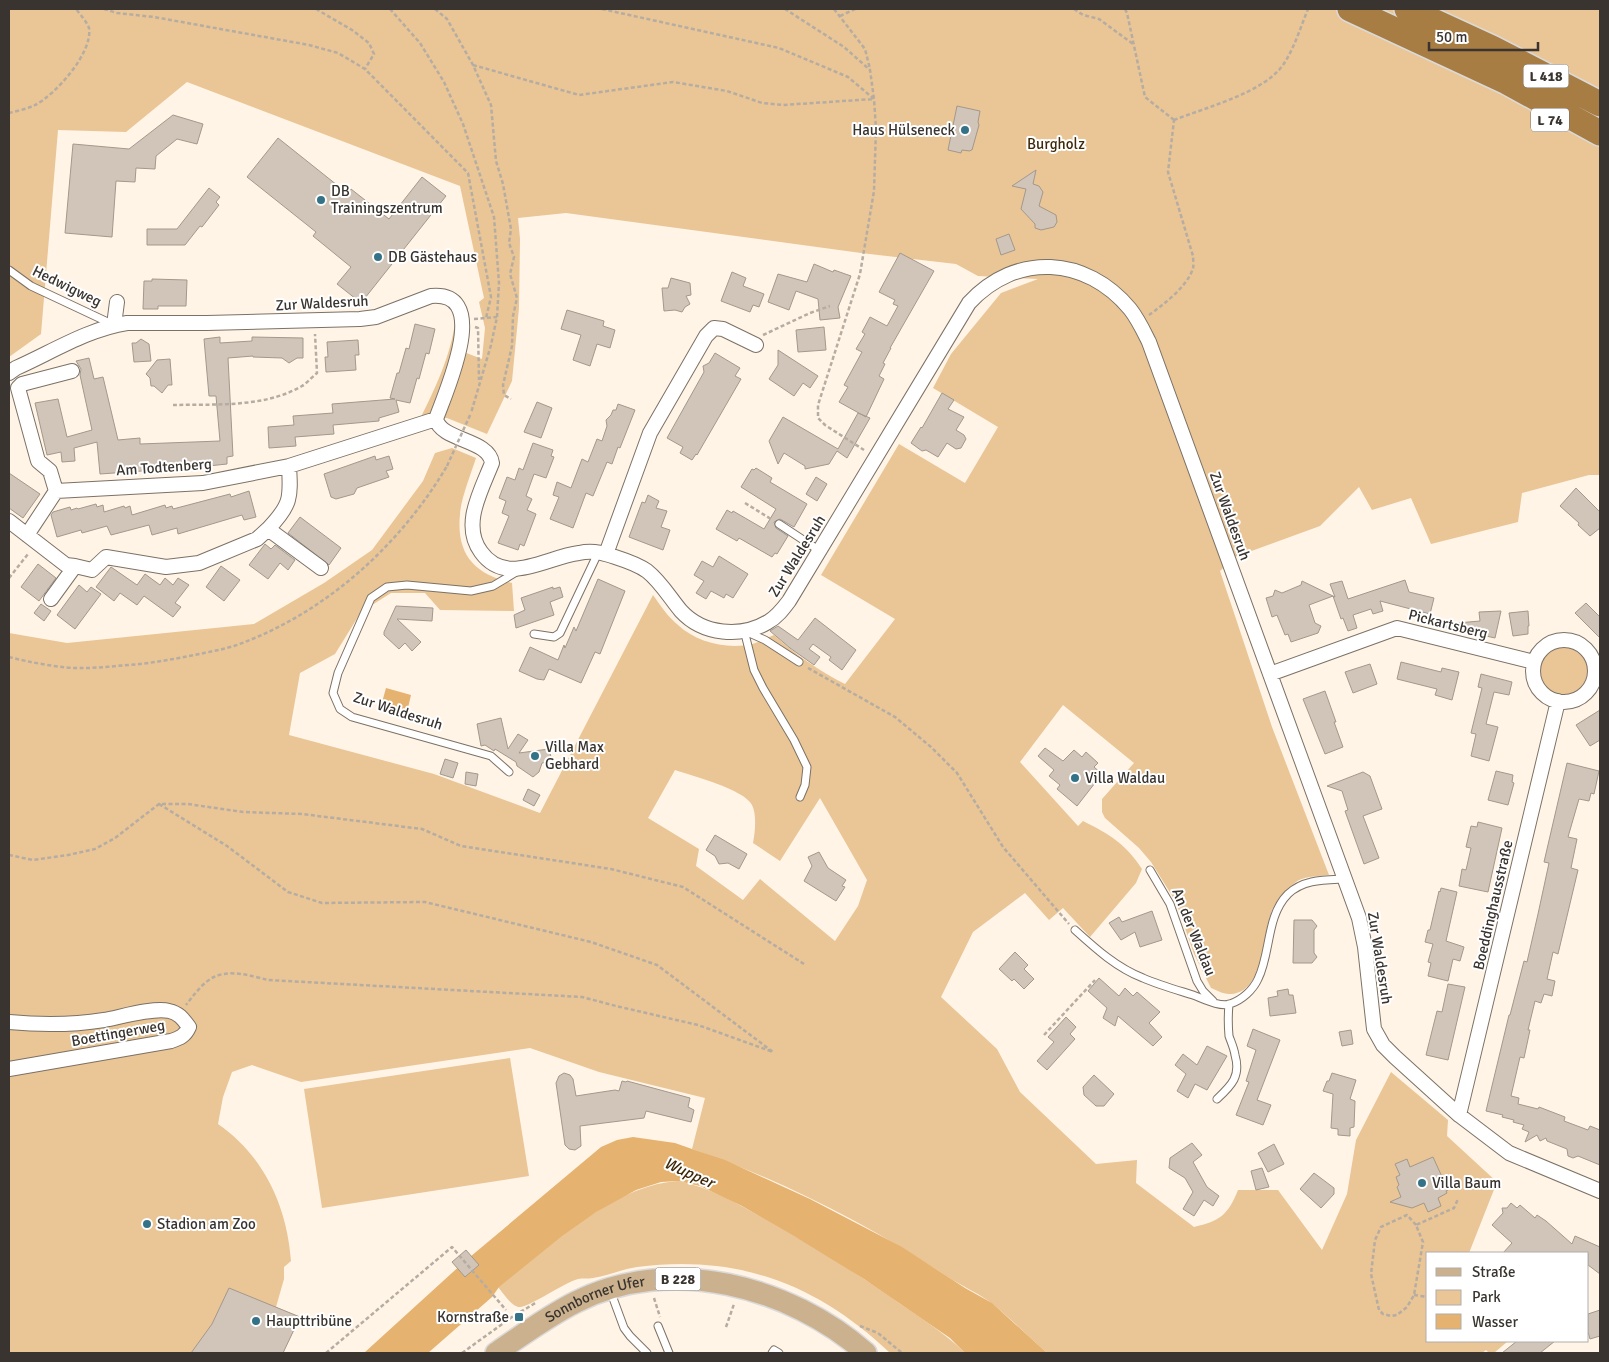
<svg xmlns="http://www.w3.org/2000/svg" width="1609" height="1362" viewBox="0 0 1609 1362" font-family="Signika,sans-serif">
<style>
.green{fill:#eac596;fill-rule:evenodd}
.water{fill:#e5b26f}
.building{fill:#d0c5b8;stroke:#a2988b}
.lines{fill:none;stroke-linecap:round;stroke-linejoin:round}
.lane-casing{stroke:#7b7165;stroke-width:9}
.street-casing{stroke:#7b7165;stroke-width:16}
.primary-casing{stroke:#dbdada;stroke-width:24}
.highway-casing{stroke:#dbdada;stroke-width:28}
.path{stroke:#b6ada2;stroke-width:2.5;stroke-dasharray:4 2.5;stroke-linecap:butt}
.lane{stroke:#fff;stroke-width:7}
.street{stroke:#fff;stroke-width:14}
.primary{stroke:#cbb18e;stroke-width:21}
.highway{stroke:#a87d43;stroke-width:25}
.path-bridge{stroke:#b6ada2;stroke-width:2.5;stroke-dasharray:4 2.5;stroke-linecap:butt}
.poi-dot{fill:#347287;stroke:#fff;stroke-width:2}
.labels{text-anchor:middle;dominant-baseline:central;stroke-width:4;stroke-linejoin:round;paint-order:stroke}
.shield{fill:#fff;stroke:#74716d;stroke-width:1}
.shield-label{font-size:14px;font-weight:bold;fill:#39342f}
.poi-label{font-size:15px;fill:#39342f;stroke:#fff;text-anchor:start}
.park-label{font-size:15px;fill:#3e290b;stroke:#fff}
.street-label{font-size:15px;fill:#39342f;stroke:#fff}
.water-label{font-size:16px;font-style:italic;fill:#3d280a;stroke:#fff}
</style>
<rect width="100%" height="100%" fill="#fff4e6"/>
<path class="green" d="M9,9H1600V475H1589L1522,493L1518,522L1431,544L1411,498L1372,510L1359,487L1320,526L1235,557L1220,571L1272,727L1329,875C1320,876 1307,876 1299,880C1288,887 1279,897 1273,908C1261,932 1266,994 1229,994C1223,994 1216,990 1211,988L1194,954L1176,902L1151,862L1139,848L1105,818L1102,812V799L1134,763L1063,705L1020,762L1078,826L1083,821C1109,834 1126,844 1142,869L1136,883L1090,937L1063,908L1049,920L1025,893L973,932L941,997L997,1049L1020,1092L1096,1164L1137,1160L1136,1183L1194,1227C1220,1221 1228,1215 1238,1190H1278L1322,1250L1347,1194L1356,1140L1391,1072L1448,1120L1447,1136L1497,1182L1469,1253H1428V1341H1508L1494,1353H1489L1486,1350L1482,1353H1047C1029,1337 1012,1320 994,1305C982,1295 962,1286 948,1277C869,1225 782,1180 692,1149L705,1098L599,1072L530,1048L301,1082L252,1065L232,1072L223,1097L218,1124C264,1156 287,1206 291,1261L284,1267V1279L276,1307L300,1317L283,1353H9V633L67,643L254,624L324,583L372,550L423,481L435,453L452,448L476,458C471,474 461,498 460,514C456,554 474,574 512,583L514,611L440,610L425,593H391L361,612L335,654L300,673L289,735L434,774L540,813L653,595C660,605 668,617 678,625C696,642 727,650 752,644C759,642 767,638 774,635C795,654 819,671 845,684L895,619L821,575L899,444L965,483L998,427L933,388L951,354L1001,293L1038,279L978,276L956,264L861,253L566,213L518,218L520,239L519,308L512,381L487,434L447,418L420,419C435,389 451,355 455,322L456,349L482,359L485,328L479,302L484,298L460,186L187,82L126,132L58,130L41,334L9,357ZM675,770C692,776 744,789 752,805C757,815 755,833 753,843L780,861L820,798L867,880L858,906L835,941L760,879L743,900L696,866L699,849L648,818Z
M1540 671a24 24 0 1 1 48 0a24 24 0 1 1-48 0Z
M510,1058L529,1176L322,1208L304,1089Z
M678,1181C712,1188 742,1206 772,1223C813,1246 853,1271 892,1298C917,1316 943,1331 965,1353H890C817,1284 738,1254 637,1267C622,1269 608,1276 593,1278C588,1279 583,1278 578,1279C564,1283 529,1307 520,1307C512,1307 503,1293 498,1287C548,1247 613,1185 678,1181Z"/>
<path class="water" d="M386,688L411,695L407,712L381,706Z
M633,1137L675,1143L692,1149L725,1160L810,1199L902,1247L965,1288L992,1303L1047,1353H965L950,1338L864,1279L794,1236L742,1206L700,1186L678,1181L661,1182L636,1190L596,1212L562,1236L499,1287L492,1297L428,1353H364L464,1262L601,1147L617,1140Z"/>
<path class="building" d="M957,106L980,111L978,122L979,125L972,150H971L970,151L962,150L961,153L948,150Z
M173,115L203,124L197,144L177,139L156,156L155,169L136,168L135,182L116,181L112,237L65,233L73,144L129,149Z
M278,138L347,193L351,189L389,219L422,177L446,196L361,303L337,284L351,267L313,236L316,232L247,177Z
M1036,170L1033,184L1039,186L1043,192L1039,206L1056,215L1057,222L1054,227L1041,230L1035,228V224L1021,209L1026,189L1012,186Z
M209,188L220,197L216,202L219,205L202,227L200,226L185,245H147V229H177Z
M1009,234L1015,250L1001,255L996,239Z
M900,253L934,271L890,348H891L883,363L885,364L879,376L884,379L866,417L839,402L848,387L844,385L862,352L856,349L865,334L862,332L870,317L887,326L898,306L893,304L895,300L879,292Z
M814,264L833,272L834,270L851,276L838,307L840,318L820,320L818,299L796,291L789,310L768,302L778,274L807,282Z
M732,272L746,278L743,286L764,294L759,307L753,305L750,312L721,301Z
M671,278L690,283L691,295L686,296L690,304L685,307L682,312L675,310L664,311L662,288H668Z
M152,279L187,280L186,306H158V309H143L144,281H152Z
M567,310L604,321L603,326L615,330L610,348L597,344L590,366L573,360L581,335L561,329Z
M415,324L435,329L429,354L426,353L419,379L417,378L410,403L396,400L399,412L379,418V421L333,425L334,434L295,437L296,446L269,448L268,427L294,425L293,416L333,413L332,404L395,399L390,398L397,373H399L406,348L409,349Z
M824,327L826,350L798,352L796,330Z
M220,337V343L252,341V337L303,338V358H297L289,363L282,358L253,357V356L228,358L233,456L227,457V464L180,469V466L162,467L142,469V471L100,474L97,442L74,448L75,461L62,462L61,452L47,455L35,403L58,399L67,437L92,430L80,375L81,369L76,361L89,358L94,379L103,377L118,440L140,438V444L220,441L216,396H209L204,339Z
M141,339L149,344L151,361L134,362L132,343H136Z
M358,340L359,355H355L356,370L326,372L325,357H328L327,342Z
M778,350L818,376L810,388L803,383L794,396L769,379L778,365Z
M715,353L740,368L735,376L741,379L697,455L696,454L692,460L680,453L683,447L667,438L704,372L703,366L709,363Z
M170,359L172,385H168L162,393L154,386H151L150,378L146,374L157,360Z
M942,393L954,400L948,409L964,417L956,430L964,435L966,439L961,448L956,449L947,443L938,457L926,450L922,451L911,443L921,427L922,428Z
M537,402L552,408L541,438L524,432Z
M618,404L635,410L620,448L618,447L612,464L607,462L593,496L586,493L573,528L550,519L559,497L553,495L557,482L571,488L582,459L588,462L597,439L602,441L607,426L606,420L611,415L613,410H616Z
M858,413L870,418L847,458L837,451L829,464L805,469V466L784,453L778,464L769,441L783,417L838,449Z
M533,443L553,450L551,456L554,457L546,478L534,474L526,496L532,499L527,510L536,514L524,546L520,544L518,550L498,543L509,516L502,513L506,501L499,498L507,477L515,480L519,468L523,470Z
M375,456L376,460L389,456L393,469L386,471L389,477L357,488L354,494L336,499L331,497L324,474Z
M756,468L772,478L770,482L807,504L794,527L780,519L774,522L776,528L788,536L777,554L775,553L772,557L739,538L737,541L716,529L727,510L732,513L733,511L764,529L776,509L741,487L752,469L754,470Z
M9,473L40,494L23,518L9,508Z
M816,477L827,484L817,501L806,494Z
M1576,488L1600,512V528L1590,536L1578,525L1579,523L1560,506Z
M249,491L256,517L244,520L242,515L178,534L177,528L152,535L149,525L111,535L107,526L82,533L81,530L57,537L51,515L53,512L70,507L71,510L77,508L78,509L96,504L97,507L103,505L104,512L124,506L125,508L130,506L132,515L165,505L166,508L172,506L173,509L230,494L231,497Z
M648,495L659,501L656,508L667,511L661,527L670,530L663,550L629,537L642,502L645,503Z
M300,517L341,548L329,565L288,533Z
M265,544L271,549L275,545L295,560L288,570L280,563L268,579L249,565Z
M719,556L748,574L733,598L726,594L724,598L711,591L706,599L696,593L704,581L694,575L702,561L713,567Z
M38,564L56,578L39,601L21,587Z
M221,566L240,580L224,601L206,587Z
M111,567L137,585L145,574L160,585L165,578L173,585L178,578L189,585L175,603L181,607L173,617L144,596L137,605L120,593L114,601L96,587Z
M598,579L625,591L600,654L595,652L581,683L549,669L544,680L537,679L519,671L530,647L558,660L564,645L565,648L574,627L576,631Z
M1405,580L1409,592L1434,598L1430,614L1380,601L1383,611L1373,614L1371,609L1353,615L1357,628L1348,631L1343,618L1341,619L1333,596L1309,605L1315,623L1321,626L1318,633L1291,642L1288,634L1285,635L1277,615L1272,617L1266,598L1273,596L1275,590L1282,593L1301,585L1302,581L1335,597L1330,584L1342,581L1348,599Z
M79,585L87,592L91,587L101,594L75,629L57,615Z
M553,587V589L560,587L563,597L550,602L554,615L516,628L514,615L525,610L521,598Z
M1586,603L1600,617V638L1575,613Z
M41,604L51,611L44,621L34,613Z
M396,606L433,608L432,621L397,619L421,642L412,651L405,643L399,649L384,635V632Z
M1501,611L1495,638L1446,627V624L1480,621L1479,612Z
M1528,611L1529,626H1528V634L1513,636L1509,613Z
M815,618L856,650L842,670L829,660L831,657L813,644L809,649L820,657L814,665L790,648L770,631L778,626L798,640Z
M1401,662L1441,672L1442,668L1459,672L1452,700L1435,695L1437,689L1397,679Z
M1370,664L1377,684L1353,693L1345,672Z
M1481,674L1512,682L1509,695L1494,692L1486,724L1498,727L1489,761L1471,756L1476,734L1471,733L1482,688L1478,687Z
M1325,691L1336,722H1334L1343,747L1325,754L1303,699Z
M1600,710V740L1590,746L1576,725Z
M501,718L508,749L518,734L528,740L519,753L549,749L552,761L542,763L539,772L533,777L517,766L516,762L495,749L494,751L485,745L481,746L477,724Z
M1045,748L1063,761L1074,750L1082,757L1086,752L1098,763L1094,767L1102,774L1077,806L1057,789L1060,785L1049,776L1054,770L1038,756Z
M445,759L458,763L453,778L440,774Z
M1567,763L1599,771L1594,794L1591,793L1589,801L1579,799L1568,837L1577,839L1571,868L1578,870L1558,954L1553,952L1547,979L1555,981L1552,996L1544,994L1541,1003L1535,1001L1528,1030H1530L1524,1058L1520,1057L1511,1096L1519,1098L1518,1104L1538,1109L1539,1107L1565,1117L1564,1121L1588,1130L1590,1126L1600,1130V1165L1578,1156L1573,1158L1568,1156L1567,1149L1547,1141L1546,1138L1540,1141L1537,1135L1525,1142L1529,1132L1522,1129L1524,1125L1513,1122L1514,1120L1502,1117L1503,1115L1486,1111L1509,1015H1510L1524,961L1527,962L1538,914L1549,863L1544,862Z
M1496,771L1513,775L1512,782L1514,783L1508,805L1488,800Z
M466,772L478,774L476,786L465,784Z
M1363,772L1370,776L1382,809L1363,816L1379,858L1364,864L1345,811L1348,810L1342,791L1327,786Z
M528,789L540,795L534,806L523,800Z
M1478,822L1502,828L1488,892L1459,886L1462,869L1466,870L1471,848L1466,847L1471,826L1477,827Z
M715,835L747,854L739,869L728,863L719,864L715,856L706,850Z
M819,852L828,868L846,880L842,886L845,887L836,901L804,881L812,866L808,857Z
M1441,888L1457,892L1446,941L1464,947L1460,961L1453,959L1448,981L1428,976L1431,963L1428,962L1433,944L1425,942L1428,930H1430L1439,891L1440,892Z
M1152,911L1162,940L1140,947L1135,932L1121,940L1109,923L1119,917L1122,922Z
M1294,920H1312L1317,926L1314,930V953L1317,957L1312,963H1293Z
M1015,952L1028,965L1024,969L1034,979L1024,989L1014,979L1012,981L999,969Z
M1099,978L1119,996L1125,988L1133,996L1137,992L1160,1012L1149,1023L1162,1037L1153,1046L1118,1016L1115,1026L1103,1018L1107,1008L1088,991Z
M1448,984L1465,987L1448,1060L1426,1055L1437,1011L1442,1012Z
M1288,989L1289,995H1293L1296,1013L1270,1016L1268,998L1278,996L1277,991Z
M1066,1017L1076,1027L1070,1034L1075,1039L1047,1070L1037,1061L1054,1042L1048,1037Z
M1253,1029L1280,1040L1257,1100L1271,1105L1263,1125L1236,1115L1249,1082L1246,1081L1256,1050L1247,1046Z
M1351,1030L1353,1044L1342,1046L1339,1032Z
M1207,1046L1227,1056L1207,1090L1195,1084L1188,1098L1177,1091L1186,1074L1175,1065L1183,1054L1197,1065Z
M564,1073L570,1075L573,1079L576,1096L615,1090L619,1091L622,1081L626,1082L627,1081L690,1098L688,1107L694,1110L691,1122L646,1111L644,1118L580,1126L581,1146L575,1150L569,1149L565,1145L556,1083L559,1076Z
M1332,1073L1356,1080L1350,1099L1355,1101L1354,1127L1350,1128V1136L1338,1135V1129L1331,1128L1333,1094L1323,1091L1327,1081H1329Z
M1094,1075L1114,1094L1104,1106H1096L1084,1095L1083,1087Z
M1192,1143L1202,1155L1193,1162L1207,1187L1219,1196L1213,1206L1204,1200L1194,1216L1183,1209L1193,1192L1185,1178L1169,1168L1170,1158Z
M1274,1144L1284,1164L1268,1172L1258,1153Z
M1433,1157L1448,1190L1446,1191L1447,1193L1438,1198L1441,1206L1428,1212L1424,1203L1412,1208L1390,1202L1401,1197L1397,1187L1399,1185L1396,1177L1400,1175L1395,1164L1407,1159L1410,1167Z
M1262,1168L1269,1187L1256,1190L1251,1171Z
M1314,1173L1334,1188V1194L1321,1208L1300,1189Z
M1511,1203L1517,1208L1520,1205L1535,1218L1537,1215L1546,1221L1572,1244L1575,1236L1600,1247V1274L1588,1265V1253H1503L1512,1243L1492,1225L1503,1213L1502,1208H1507Z
M466,1250L479,1265L465,1277L452,1262Z
M229,1288L300,1317L283,1353H191L212,1324Z
M1600,1310V1336L1590,1339L1588,1332V1314Z
M1517,1341H1555L1540,1353H1502Z"/>
<g class="lines">
<g class="lane-casing">
<path id="lane" d="M9,270L31,286L114,325
M779,524L820,551
M744,630L754,670L763,688L794,740L807,767L805,785L800,797
M747,632L765,640L799,662
M534,634L554,637L560,633L598,553
M509,772L491,756L352,717L340,709L333,693L338,673L371,598L387,587L407,585L471,591L493,586L518,571
M1150,870L1170,904L1197,981L1203,991L1213,1001
M1075,930C1096,949 1117,968 1143,978C1159,985 1177,990 1193,995C1204,999 1219,1007 1230,1004C1242,1000 1253,990 1258,979C1271,953 1266,916 1288,894C1304,879 1325,880 1345,879
M1217,1099C1232,1085 1241,1076 1235,1055C1234,1048 1231,1042 1229,1036C1228,1025 1228,1015 1229,1004
M610,1290L624,1328L630,1336L647,1353
M658,1326L669,1353
M772,1353L774,1350L779,1353"/>
</g>
<g class="street-casing">
<path id="street" d="M114,325L117,302
M72,371L22,384L18,388L38,461L50,471L56,491L203,483L289,466L436,419
M9,373L16,368C52,352 88,329 127,323H207L360,319L376,317L431,296C493,290 445,393 436,419C441,441 489,439 492,463C481,491 461,525 481,552C506,587 546,557 579,553C588,551 600,552 609,555C621,559 636,563 647,571C661,582 670,598 681,611C703,635 741,638 768,622C777,617 783,609 789,601L969,303C1016,252 1086,256 1130,309C1138,319 1143,330 1149,342L1359,918L1365,947L1374,1029L1383,1045L1395,1057L1459,1115L1509,1153L1600,1191
M9,521L66,565L75,566L51,599
M268,529C291,505 291,498 289,466
M27,535L56,491
M606,554L650,433L706,336L714,328L723,329L756,345
M75,566L92,570L106,557L166,567L199,563L257,539L268,529L321,568
M1533 671a31 31 0 1 1 62 0a31 31 0 1 1-62 0Z
M1270,674L1397,628L1534,662
M9,1022C40,1025 73,1025 104,1020C121,1017 154,1007 169,1011C179,1013 183,1019 189,1027C185,1036 180,1038 171,1041L9,1069
M1459,1115L1558,701"/>
</g>
<g class="primary-casing">
<g id="primary">
<path id="s1" d="M496,1353C522,1335 548,1316 576,1302C670,1254 790,1286 866,1353"/>
</g>
</g>
<g class="highway-casing">
<path id="highway" d="M1350,9L1507,82L1600,133
M1407,9L1492,48L1600,104"/>
</g>
<path class="path" d="M104,9L117,13L154,17L309,45L338,53L365,69L468,173L491,297L486,318
M316,9L352,30L369,43L374,54L365,69
M390,9L420,43L444,82L463,124L494,217L499,283L497,317L491,345L471,413
M435,9L447,19L473,65L491,105L496,161L503,184L511,229L509,243L514,257L510,274L517,298L513,316L512,346L503,385L504,395L511,399
M602,9L779,48L848,77L874,99L876,129L874,191L860,274L818,405V418L825,425L864,450
M834,9L865,49L870,69
M1074,9L1083,15L1099,19L1133,44
M1125,9L1127,13L1145,97L1174,120
M840,16L855,9
M473,65L579,95L673,82L727,91L762,103L783,105L874,99L870,70L844,47L785,9
M9,113C17,111 27,109 35,105C55,95 93,53 89,28C87,22 80,14 76,9
M1174,120C1207,107 1267,92 1285,62C1295,46 1301,26 1308,9
M1149,315C1163,305 1188,286 1193,268C1194,265 1193,259 1193,256L1168,172L1174,120
M474,319L497,317
M475,327L478,328L479,380
M763,335L810,313L830,306
M173,405C215,404 264,408 302,386C307,383 312,377 317,373L315,334
M745,503L771,519
M9,578L28,554
M9,657C28,662 64,669 84,668C99,668 114,666 129,665C155,663 179,658 204,653C214,651 224,649 234,646C323,615 399,547 447,466
M808,668L895,717L931,747L957,773L1003,847L1069,924
M159,804L227,846L288,892L322,903L425,902L591,942L657,965L773,1052L698,1025L616,1006L582,997L268,980C252,976 230,969 214,977C203,982 193,996 186,1005
M9,855L33,860L68,855L95,849L115,838L159,804H188L243,812L302,814L422,829L461,846L611,869L683,887L804,964
M1044,1035L1095,980
M1416,1225L1407,1215L1381,1227L1375,1240L1371,1274L1379,1310L1383,1314L1391,1316L1397,1315L1407,1307L1414,1295L1423,1242L1416,1225L1454,1208L1458,1199
M1414,1295L1428,1297
M654,1298L660,1317
M860,1326L878,1333L902,1353
M726,1327L734,1304
M326,1353L452,1247L506,1310
M462,1353L512,1317L537,1302"/>
<use href="#lane" class="lane"/>
<use href="#street" class="street"/>
<use href="#primary" class="primary"/>
<use href="#highway" class="highway"/>
<path class="path-bridge" d="M447,466L471,413"/>
</g>
<g class="poi-dot">
<circle cx="965" cy="130" r="5"/>
<circle cx="321" cy="200" r="5"/>
<circle cx="378" cy="257" r="5"/>
<circle cx="535" cy="756" r="5"/>
<circle cx="1075" cy="778" r="5"/>
<circle cx="1422" cy="1183" r="5"/>
<circle cx="147" cy="1224" r="5"/>
<rect x="514" y="1312" width="10" height="10" rx="2.5"/>
<circle cx="256" cy="1321" r="5"/>
</g>
<g class="labels">
<g class="shield">
<rect x="1523.5" y="64.5" width="45" height="23" rx="4"/>
<rect x="1531" y="108.5" width="38" height="23" rx="4"/>
<rect x="655.5" y="1267.5" width="45" height="23" rx="4"/>
</g>
<g class="shield-label">
<text x="1546" y="76">L 418</text>
<text x="1550" y="120">L 74</text>
<text x="678" y="1279">B 228</text>
</g>
<g class="poi-label">
<text x="955" y="130" text-anchor="end">Haus Hülseneck</text>
<text x="331" y="191">DB<tspan x="331" dy="17">Trainingszentrum</tspan></text>
<text x="388" y="257">DB Gästehaus</text>
<text x="545" y="747">Villa Max<tspan x="545" dy="17">Gebhard</tspan></text>
<text x="1085" y="778">Villa Waldau</text>
<text x="1432" y="1183">Villa Baum</text>
<text x="157" y="1224">Stadion am Zoo</text>
<text x="509" y="1317" text-anchor="end">Kornstraße</text>
<text x="266" y="1321">Haupttribüne</text>
</g>
<g class="park-label">
<text x="1056" y="144">Burgholz</text>
</g>
<g class="street-label">
<text transform="translate(67 286) rotate(26)">Hedwigweg</text>
<text transform="translate(322 303) rotate(-3)">Zur Waldesruh</text>
<text transform="translate(164 467) rotate(-4)">Am Todtenberg</text>
<text transform="translate(1230 516) rotate(70)">Zur Waldesruh</text>
<text transform="translate(797 556) rotate(-58)">Zur Waldesruh</text>
<text transform="translate(1448 624) rotate(14)">Pickartsberg</text>
<text transform="translate(398 711) rotate(18)">Zur Waldesruh</text>
<text transform="translate(1493 905) rotate(-77)">Boeddinghausstraße</text>
<text transform="translate(1194 932) rotate(68)">An der Waldau</text>
<text transform="translate(1380 958) rotate(81)">Zur Waldesruh</text>
<text transform="translate(118 1033) rotate(-10)">Boettingerweg</text>
<text stroke="none"><textPath href="#s1" startOffset="114">Sonnborner Ufer</textPath></text>
</g>
<g class="water-label">
<text transform="translate(689 1173) rotate(24)">Wupper</text>
</g>
</g>
<rect width="1609" height="1362" fill="none" stroke="#39342f" stroke-width="20"/>
<rect x="1426" y="1252" width="162" height="90" fill="#ffffff" stroke="#b0aeac"/>
<rect x="1436" y="1268" width="25" height="8" fill="#cbb18e" stroke="#b0aeac"/>
<text x="1472" y="1277" font-size="15" fill="#39342f">Straße</text>
<rect x="1436" y="1290" width="25" height="15" fill="#eac596" stroke="#b0aeac"/>
<text x="1472" y="1302" font-size="15" fill="#39342f">Park</text>
<rect x="1436" y="1314" width="25" height="15" fill="#e5b26f" stroke="#b0aeac"/>
<text x="1472" y="1327" font-size="15" fill="#39342f">Wasser</text>
<path d="M1429 42v8h109v-8" fill="none" stroke="#39342f" stroke-width="2.5"/>
<text x="1436" y="42" font-size="15" fill="#39342f" stroke="#ffffff" stroke-width="4" paint-order="stroke">50 m</text>
</svg>
